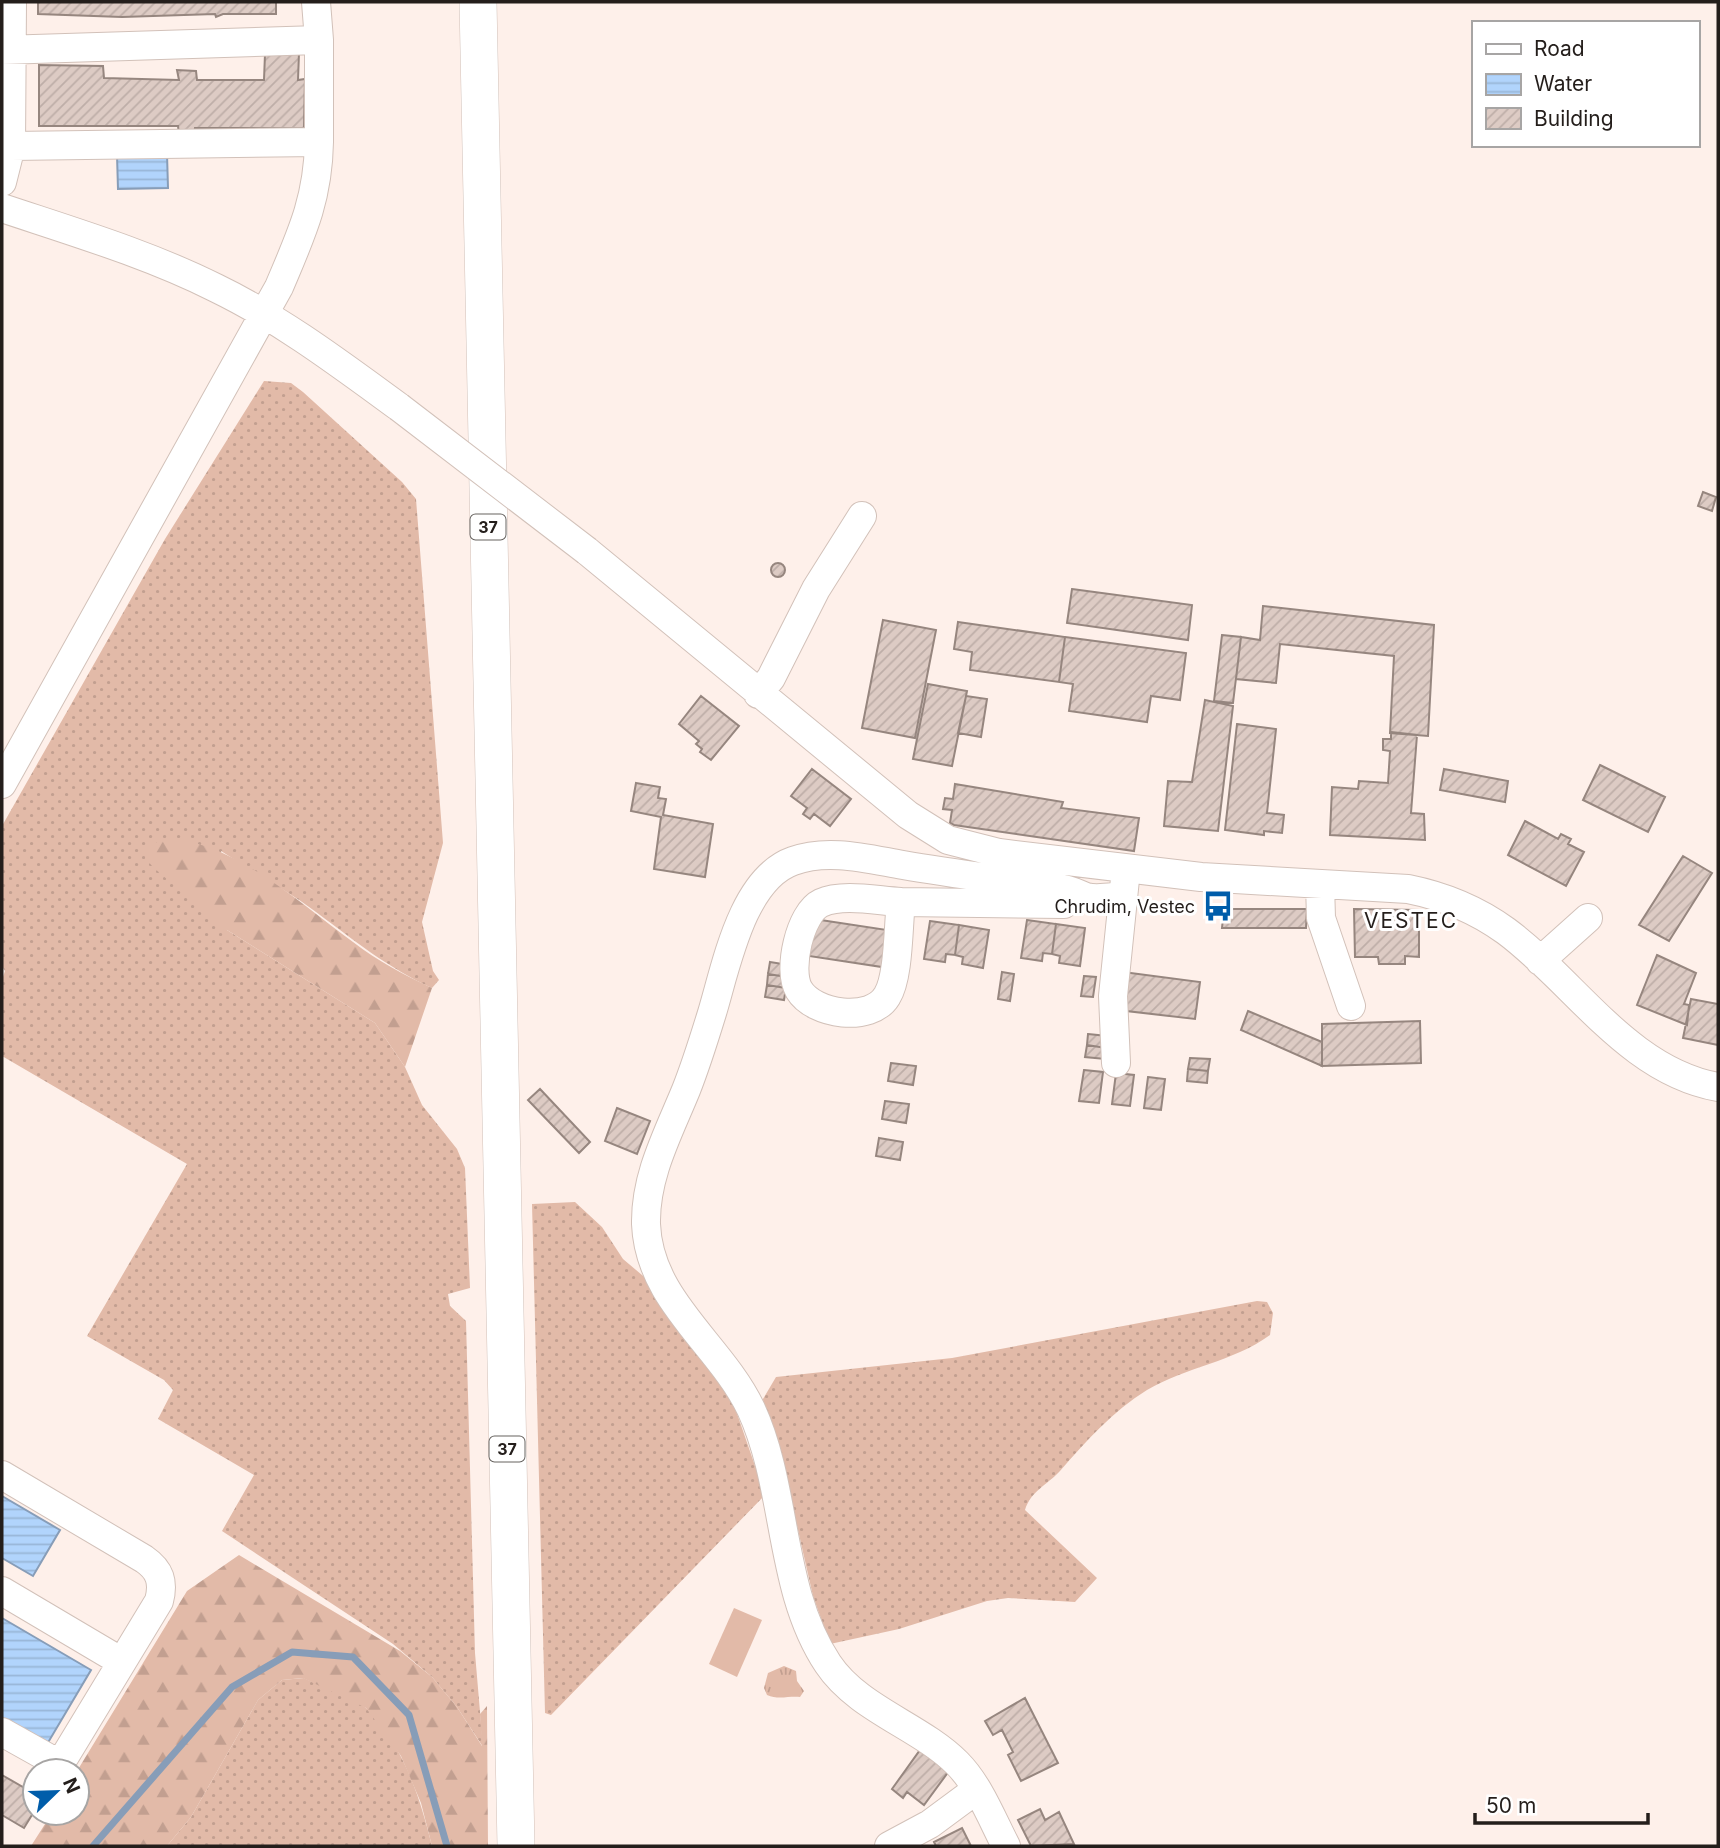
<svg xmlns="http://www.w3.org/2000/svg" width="1720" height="1848" viewBox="0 0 1720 1848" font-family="Inter,sans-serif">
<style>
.grass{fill:url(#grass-dots)}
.forest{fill:url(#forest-firs)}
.park{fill:url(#park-tufts)}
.garden{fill:#e2baa8}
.water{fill:url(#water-rules);stroke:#879db8;stroke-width:2}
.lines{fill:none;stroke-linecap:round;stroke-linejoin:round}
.stream{stroke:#879db8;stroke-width:7}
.building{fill:url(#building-hatch);stroke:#96867f;stroke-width:2}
.minor-casing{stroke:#d2c1b9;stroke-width:30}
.major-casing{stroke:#d2c1b9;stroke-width:38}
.minor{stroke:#fff;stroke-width:28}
.major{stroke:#fff;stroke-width:37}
.minor-bridge-casing{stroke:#d2c1b9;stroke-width:30;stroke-linecap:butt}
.minor-bridge{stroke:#fff;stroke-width:28}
.labels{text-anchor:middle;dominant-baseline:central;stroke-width:6;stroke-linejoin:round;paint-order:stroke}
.shield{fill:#fff;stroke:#66625f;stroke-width:2}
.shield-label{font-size:16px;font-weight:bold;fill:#241e1b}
.poi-label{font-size:18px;fill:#241e1b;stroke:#fff;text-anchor:end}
.quarter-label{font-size:21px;letter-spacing:2px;fill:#241e1b;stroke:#fff}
</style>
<defs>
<pattern id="grass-dots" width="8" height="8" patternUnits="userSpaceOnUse" patternTransform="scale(1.75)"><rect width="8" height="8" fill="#e2baa8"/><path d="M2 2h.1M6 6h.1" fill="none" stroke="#c29f90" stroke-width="1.8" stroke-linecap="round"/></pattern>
<pattern id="forest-firs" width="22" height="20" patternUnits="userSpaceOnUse" patternTransform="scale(1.75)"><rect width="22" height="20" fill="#e2baa8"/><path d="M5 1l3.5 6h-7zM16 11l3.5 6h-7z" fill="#c29f90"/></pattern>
<pattern id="park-tufts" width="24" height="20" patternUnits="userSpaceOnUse" patternTransform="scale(1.75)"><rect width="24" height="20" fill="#e2baa8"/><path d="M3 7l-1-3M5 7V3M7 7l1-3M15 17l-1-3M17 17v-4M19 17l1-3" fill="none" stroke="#c29f90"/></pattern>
<pattern id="water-rules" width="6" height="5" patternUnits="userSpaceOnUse" patternTransform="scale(1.75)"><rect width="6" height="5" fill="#b1d4fc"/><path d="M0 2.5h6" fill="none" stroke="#98b6d7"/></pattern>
<pattern id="building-hatch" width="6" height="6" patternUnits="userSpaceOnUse" patternTransform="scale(1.75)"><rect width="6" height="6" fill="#ddcbc4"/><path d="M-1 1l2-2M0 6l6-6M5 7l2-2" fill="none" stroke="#beaea8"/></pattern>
</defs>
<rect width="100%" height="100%" fill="#fef0ea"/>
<path class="grass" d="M264,381L291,383L303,392L402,482L416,499L443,843L422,922L433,971L439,980L432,988C388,968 355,941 316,912C286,890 252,871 221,851L227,930L375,1023L405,1067L422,1105L457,1149L465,1168L470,1288L448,1294L450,1306L466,1321L475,1653L483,1747L457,1707L432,1677L393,1644L222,1531L254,1475L158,1419L173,1390L164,1380L87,1336L187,1164L2,1056V980L5,971L2,966V826L165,539Z
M575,1202L602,1227L623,1259L655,1286L732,1399L765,1495L551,1715L545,1713L532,1204Z
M1257,1301L1267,1302L1273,1313L1270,1335C1233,1362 1186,1367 1147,1390C1113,1411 1086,1441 1060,1471C1047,1485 1031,1491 1025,1510L1097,1578L1075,1602L1008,1598L987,1601L899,1629L830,1644L813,1596L785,1473L764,1413L763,1399L776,1377L952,1358Z
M304,1678C320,1686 355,1697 367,1709C404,1746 420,1798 432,1846H167L191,1817L258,1700L282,1680Z"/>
<path class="forest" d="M161,839C230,837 300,904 353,942C378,961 404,975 432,988L405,1067L375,1023L227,930L154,868L145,858L149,848Z
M239,1555L400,1651L432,1677L457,1707L482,1746L480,1714L487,1706L488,1846H432L421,1803L401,1756L366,1708L303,1678L282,1680L258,1700L191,1817L167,1846H31L52,1813H77V1771L187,1591Z"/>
<path class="park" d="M784,1666L796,1671L797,1681L804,1691L800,1697C788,1696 778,1700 767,1695L764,1688L768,1673Z"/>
<path class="garden" d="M734,1608L762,1620L737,1677L709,1664Z"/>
<path class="water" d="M167,154L168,188L118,189L117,155Z
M2,1496L60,1530L33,1576L2,1558Z
M2,1618L91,1670L46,1746L2,1720Z"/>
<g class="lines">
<path class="stream" d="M93,1846L232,1687L292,1652L353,1657L409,1715L447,1846"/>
</g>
<path class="building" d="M38,2H276V14H223L216,17L215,14L122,17L38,14Z
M299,53L298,80L305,79L304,128H195L194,135H179L178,126H39V65L103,66L104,78L179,80L177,70L196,71L197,80H264L265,54Z
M1703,492L1716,497L1712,511L1698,506Z
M771 570a7 7 0 1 1 14 0a7 7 0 1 1-14 0Z
M1072,589L1192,605L1188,640L1067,623Z
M1263,606L1434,625L1428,736L1390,733L1394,656L1280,644L1276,683L1236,679L1241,637L1260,640Z
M883,620L936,630L915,738L862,728Z
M958,622L1065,637L1059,682L970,670L972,652L954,649Z
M1222,635L1241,637L1233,703L1214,701Z
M1065,637L1186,653L1180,700L1151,696L1147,722L1069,711L1073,684L1059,682Z
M928,684L967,691L952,766L913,759Z
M701,696L739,726L711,760L700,752L702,749L696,744L699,741L679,724Z
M966,696L987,699L981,737L958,733Z
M1205,700L1233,706L1218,831L1164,826L1168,781L1192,782Z
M1237,724L1276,729L1267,813L1284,815L1282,833L1264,831V835L1225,830Z
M1391,732L1417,735L1411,813L1424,814L1425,840L1330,835L1332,787L1358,789L1359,781L1388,783L1390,751L1383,750V739H1391Z
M1600,765L1665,797L1648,832L1583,800Z
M812,769L851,799L830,826L814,814L810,819L803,814L807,808L791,796Z
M1444,769L1508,781L1505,802L1440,790Z
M636,783L660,787L658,798L666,799L663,815L713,824L705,877L654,869L661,817L631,811Z
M955,784L1063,802L1061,808L1139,818L1134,851L954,825L950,823L952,810L943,809L945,798L953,799Z
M1525,821L1558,839L1561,834L1571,839L1568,844L1584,852L1566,886L1508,855Z
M1683,856L1712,873L1669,941L1639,925Z
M1224,909H1307L1306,928H1222Z
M1354,909L1419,910V957L1405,956V964H1379L1378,957H1355Z
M814,919L887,930L882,967L809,956Z
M1027,920L1056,924L1052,954L1043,953L1042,961L1021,958Z
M930,921L959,925L955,955L946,954L945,962L924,959Z
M1056,924L1085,928L1080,966L1059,963L1060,956L1052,954Z
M959,925L989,930L983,968L962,964L963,957L955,955Z
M1657,955L1696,973L1684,1004L1689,1005L1687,1025L1637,1005Z
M770,962L789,965L787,977L768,974Z
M1002,972L1014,974L1010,1001L998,999Z
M1123,972L1200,982L1195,1019L1118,1010Z
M768,974L787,977L786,988L767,985Z
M1084,976L1096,977L1093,997L1081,996Z
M767,985L786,988L784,1000L765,997Z
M1691,999L1718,1004V1045L1683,1038Z
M1248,1011L1322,1042V1066L1241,1030Z
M1420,1021L1421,1063L1322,1066V1024Z
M1088,1034L1107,1036L1106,1048L1087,1045Z
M1087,1045L1106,1048L1105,1059L1085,1057Z
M1190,1058L1210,1059L1208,1071L1188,1069Z
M891,1063L916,1066L913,1085L888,1081Z
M1188,1069L1208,1071L1207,1083L1187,1081Z
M1084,1070L1103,1072L1099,1103L1079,1101Z
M1116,1073L1134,1075L1130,1106L1112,1104Z
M1148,1077L1165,1079L1161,1110L1144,1108Z
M540,1089L590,1142L579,1153L528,1100Z
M885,1101L909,1104L906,1123L882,1119Z
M617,1108L650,1121L637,1154L605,1141Z
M879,1138L903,1142L900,1160L876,1156Z
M1025,1698L1058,1763L1021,1781L1008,1755L1013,1752L1002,1730L993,1735L985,1721Z
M920,1750L949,1771L924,1805L907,1792L903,1798L892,1789Z
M2,1775L35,1794V1810L24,1828L2,1815Z
M1040,1809L1045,1820L1059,1812L1074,1844L1031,1846L1018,1820Z
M962,1828L971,1846H936L934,1842Z"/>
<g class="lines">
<g class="minor-casing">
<path id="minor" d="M2,50L319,40L316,2
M11,146L319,142V40
M2,182L11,146L12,2
M2,208C74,232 148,254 216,288C282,320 340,364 399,407
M587,551L908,815L948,840L999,853L1201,877L1408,889C1443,896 1477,910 1506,931C1575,982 1628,1071 1718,1087
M758,694L771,678L816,589L862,516
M2,784L279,287C301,235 318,200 319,142
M1320,884L1321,918L1351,1006
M901,902C878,901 843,893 821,903C800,913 787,970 799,990C814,1015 871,1023 887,996C899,977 898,926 901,902L1064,904
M1540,961L1588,918
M1116,1063L1113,996L1125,879
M2,1475L144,1559C160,1570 164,1582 159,1601L65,1756L52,1760L2,1732
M2,1591L122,1662
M889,1846L930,1824L976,1790
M1006,1846C992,1819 979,1785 957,1763C920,1726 858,1709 828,1664C778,1589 788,1489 751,1409C720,1344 649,1301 646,1224C645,1176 668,1134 686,1090C696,1065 704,1039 712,1013C726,967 742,879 793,861C828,848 868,859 903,865C955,874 1006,880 1058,888C1068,889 1076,893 1086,897C1097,900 1111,897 1123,896"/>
</g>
<g class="major-casing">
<path id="major" d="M478,2L516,1846"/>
</g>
<use href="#minor" class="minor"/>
<use href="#major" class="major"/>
<g class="minor-bridge-casing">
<path id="minor-bridge" d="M399,407L587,551"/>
</g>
<use href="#minor-bridge" class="minor-bridge"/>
</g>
<defs>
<g id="bus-bare" transform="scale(2.415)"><path d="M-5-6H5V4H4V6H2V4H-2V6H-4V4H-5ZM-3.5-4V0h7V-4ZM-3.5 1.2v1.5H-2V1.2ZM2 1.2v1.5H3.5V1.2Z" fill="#005daa" stroke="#fff" stroke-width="2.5" paint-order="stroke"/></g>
</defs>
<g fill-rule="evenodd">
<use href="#bus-bare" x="1218" y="906"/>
</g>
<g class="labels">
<g class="shield">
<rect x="470.5" y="514.5" width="35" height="25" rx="5"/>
<rect x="489.5" y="1436.5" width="35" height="25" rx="5"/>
</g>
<g class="shield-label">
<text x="488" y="527">37</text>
<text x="507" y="1449">37</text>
</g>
<g class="poi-label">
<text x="1195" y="906">Chrudim, Vestec</text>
</g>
<g class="quarter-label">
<text x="1411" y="920">VESTEC</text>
</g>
</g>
<rect width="1720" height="1848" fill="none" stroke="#241e1b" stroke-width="7"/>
<rect x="1472" y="21" width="228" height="126" fill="#ffffff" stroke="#a7a5a4" stroke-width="2"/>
<rect x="1486" y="44" width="35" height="10" fill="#ffffff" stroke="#a7a5a4" stroke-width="2"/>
<text x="1534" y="56" font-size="21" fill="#241e1b">Road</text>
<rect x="1486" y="74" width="35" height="21" fill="url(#water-rules)" stroke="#a7a5a4" stroke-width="2"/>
<text x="1534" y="91" font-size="21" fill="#241e1b">Water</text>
<rect x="1486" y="108" width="35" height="21" fill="url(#building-hatch)" stroke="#a7a5a4" stroke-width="2"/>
<text x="1534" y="126" font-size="21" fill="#241e1b">Building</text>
<g transform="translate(56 1792) rotate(67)"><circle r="33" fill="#ffffff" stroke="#a7a5a4" stroke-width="2"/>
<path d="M0-5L12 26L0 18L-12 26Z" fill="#005daa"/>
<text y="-10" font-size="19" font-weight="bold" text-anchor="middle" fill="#241e1b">N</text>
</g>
<path d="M1475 1813v10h173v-10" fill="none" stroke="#241e1b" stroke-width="3.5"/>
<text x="1486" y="1813" font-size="21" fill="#241e1b" stroke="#ffffff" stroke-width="5" paint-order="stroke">50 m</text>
</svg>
